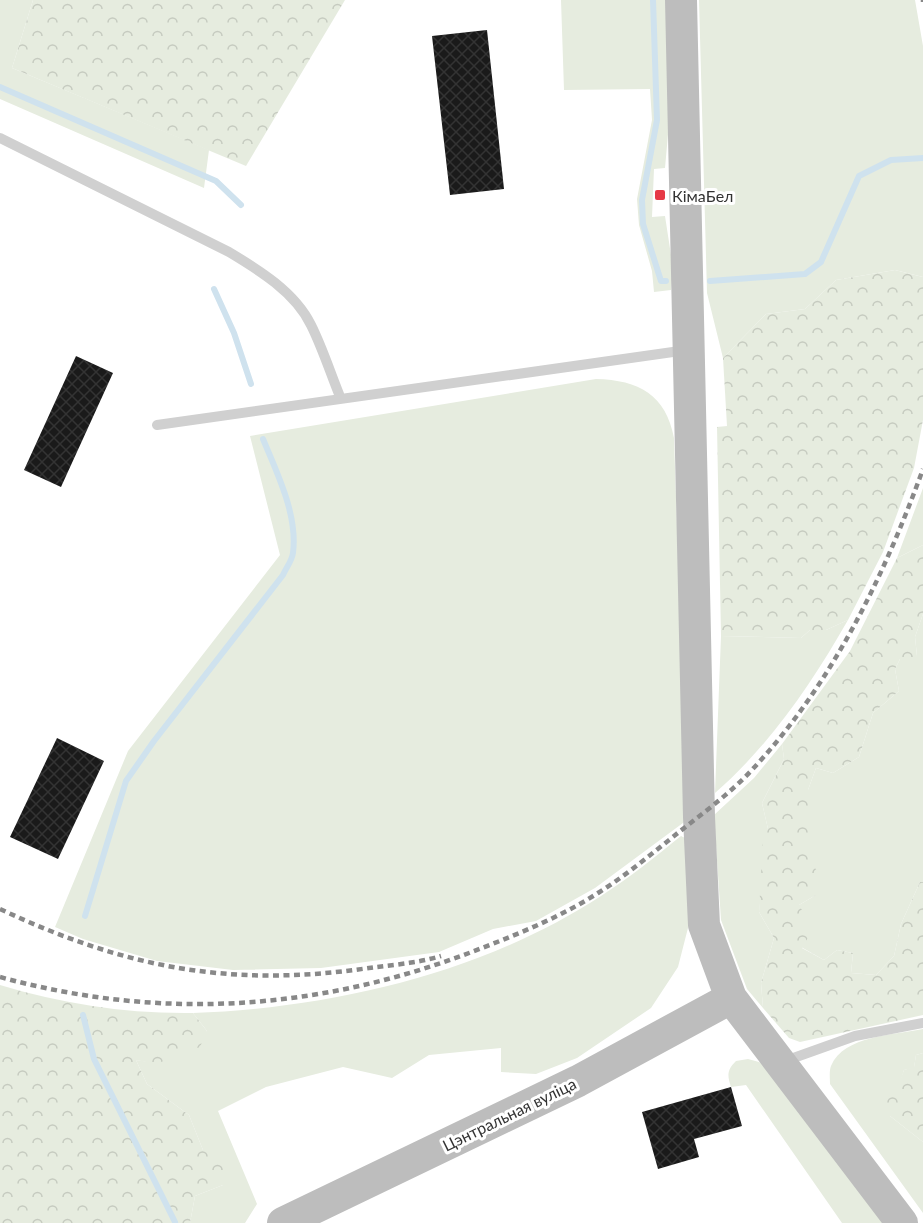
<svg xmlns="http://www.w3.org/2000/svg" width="923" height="1223" viewBox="0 0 923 1223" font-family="Lato,sans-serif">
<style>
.grass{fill:#e6ecdf}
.forest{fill:url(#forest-crowns)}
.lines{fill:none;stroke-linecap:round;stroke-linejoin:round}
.stream{stroke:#cfe2ee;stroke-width:6}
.building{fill:url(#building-cross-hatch)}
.lane{stroke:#d0d0d0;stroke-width:10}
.secondary{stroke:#bdbdbd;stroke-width:32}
.rail{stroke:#888;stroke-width:4.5;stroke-dasharray:6 4.5;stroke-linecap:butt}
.poi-dot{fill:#e63946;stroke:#fff;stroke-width:2}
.labels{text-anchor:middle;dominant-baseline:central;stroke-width:6;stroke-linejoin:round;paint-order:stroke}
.poi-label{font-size:16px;fill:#333;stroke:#fff;text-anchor:start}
.street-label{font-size:16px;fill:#333;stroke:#fff}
</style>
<defs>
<pattern id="forest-crowns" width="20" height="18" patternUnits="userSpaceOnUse" patternTransform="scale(1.5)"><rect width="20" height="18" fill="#e6ecdf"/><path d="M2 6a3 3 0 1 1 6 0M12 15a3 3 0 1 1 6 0" fill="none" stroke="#c6cbc0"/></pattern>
<pattern id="building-cross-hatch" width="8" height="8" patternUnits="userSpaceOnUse" patternTransform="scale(1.5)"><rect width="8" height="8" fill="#1a1a1a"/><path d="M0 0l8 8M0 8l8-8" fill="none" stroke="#333"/></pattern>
</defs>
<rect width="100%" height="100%" fill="#fff"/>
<path class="grass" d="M0,0H33L12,68L209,150L204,188L0,99Z
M561,0H667L670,112L665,168L654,169L652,217L665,216L673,268L671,290L654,292L652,271L639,225L637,199L652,120L650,89L564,90Z
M699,0H915L923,46V277L895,270L836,280L805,309L766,314L723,358L707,293Z
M596,379C639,380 666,395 674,438L687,820L595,888L536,921L493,929L439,952L321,968L233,970L157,961L83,939L55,927L128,751L280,555L250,436Z
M923,488V545L897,558Z
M923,614V882H920L901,924L894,956L876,975L851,973L853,953L837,950L824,960L801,947L799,905L816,895L808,857V790L816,768L833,773L859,757L873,713L899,691L895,669L900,659L917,656L915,637Z
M848,620C812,683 770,745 715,793L721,636L801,638L810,630H826Z
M782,744L784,759L762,803L768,829L759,912L774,938L761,983L763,1008L747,989L721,920L714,815L754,778Z
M681,836L687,839L689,924L678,967L651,1008L577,1058L536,1074L501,1072V1048L429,1055L392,1078L343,1067L266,1087L218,1111L257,1204L245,1223H190L195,1196L223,1185L203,1150L189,1115L147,1084L136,1060L156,1063L207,1031L193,1013C332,1008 483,973 601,896C629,878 655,857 681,836Z
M923,1029V1053L916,1055L914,1068L904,1070L890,1116L923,1142V1213L830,1084C830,1079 829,1071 831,1066C844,1035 895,1035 923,1029Z
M748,1059L759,1062L769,1069L885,1223H842L746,1085L731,1087C727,1075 727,1070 736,1061Z"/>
<path class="forest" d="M33,0H345L246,166L12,68Z
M895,270L923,277V420L914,468L883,552L848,620L826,630H810L801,638L721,636L717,427L727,426L723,358L766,314L805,309L836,280Z
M923,545V614L915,637L917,656L911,662L900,659L895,669L899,691L873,713L859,757L833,773L816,768L808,790V857L824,882L816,895L799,905L813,929L802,948L824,960L837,950L853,953L851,973L876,975L894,956L901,924L920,882H923V1015L800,1042L789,1038L763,1008L761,983L774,938L759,912L763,837L768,829L762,803L784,759L782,744L850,651L897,558Z
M0,985C63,1004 127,1014 193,1013L207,1031L200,1047L156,1064L136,1060L147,1084L189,1115L203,1150H218L232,1165L223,1185L195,1196L190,1223H0Z
M923,1053V1142L890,1116L884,1098L899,1083L904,1070L914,1067L916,1055Z"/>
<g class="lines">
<path class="stream" d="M653,0L657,120L642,200L643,224L661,281H666
M0,87L216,181L241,205
M710,281L805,274L821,262L859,176L891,160L923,158
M214,289L234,333L251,384
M85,916L126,781L154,741L283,575C286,568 292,561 293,553C298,515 277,473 263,439
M83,1015L94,1059L175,1222"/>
</g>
<path class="building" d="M487,30L504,189L450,195L432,36Z
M76,356L113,373L61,487L24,470Z
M57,738L104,761L58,859L10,837Z
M731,1087L742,1126L694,1139L699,1157L658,1169L642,1112Z"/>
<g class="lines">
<path class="lane" d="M0,138L229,252C259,270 295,292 311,325C323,349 331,375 341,399
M157,425L687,350
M785,1061L855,1036L923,1023"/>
<path class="secondary" d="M681,0L699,817L704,925L731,998L902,1223
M283,1223L578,1081L731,998"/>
<path class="rail" d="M923,0V2
M0,909C126,968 230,988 369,968C392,965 418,963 441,956
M0,977C164,1022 325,1010 482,948C523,932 562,916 598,893C625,876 649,856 674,836C699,816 727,796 750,772C831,686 883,579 923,469"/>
</g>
<rect class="poi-dot" x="654" y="189" width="12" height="12" rx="3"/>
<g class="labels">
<g class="poi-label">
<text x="672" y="195">КімаБел</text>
</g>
<g class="street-label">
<text transform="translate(509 1114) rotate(-26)">Цэнтральная вуліца</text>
</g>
</g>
</svg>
